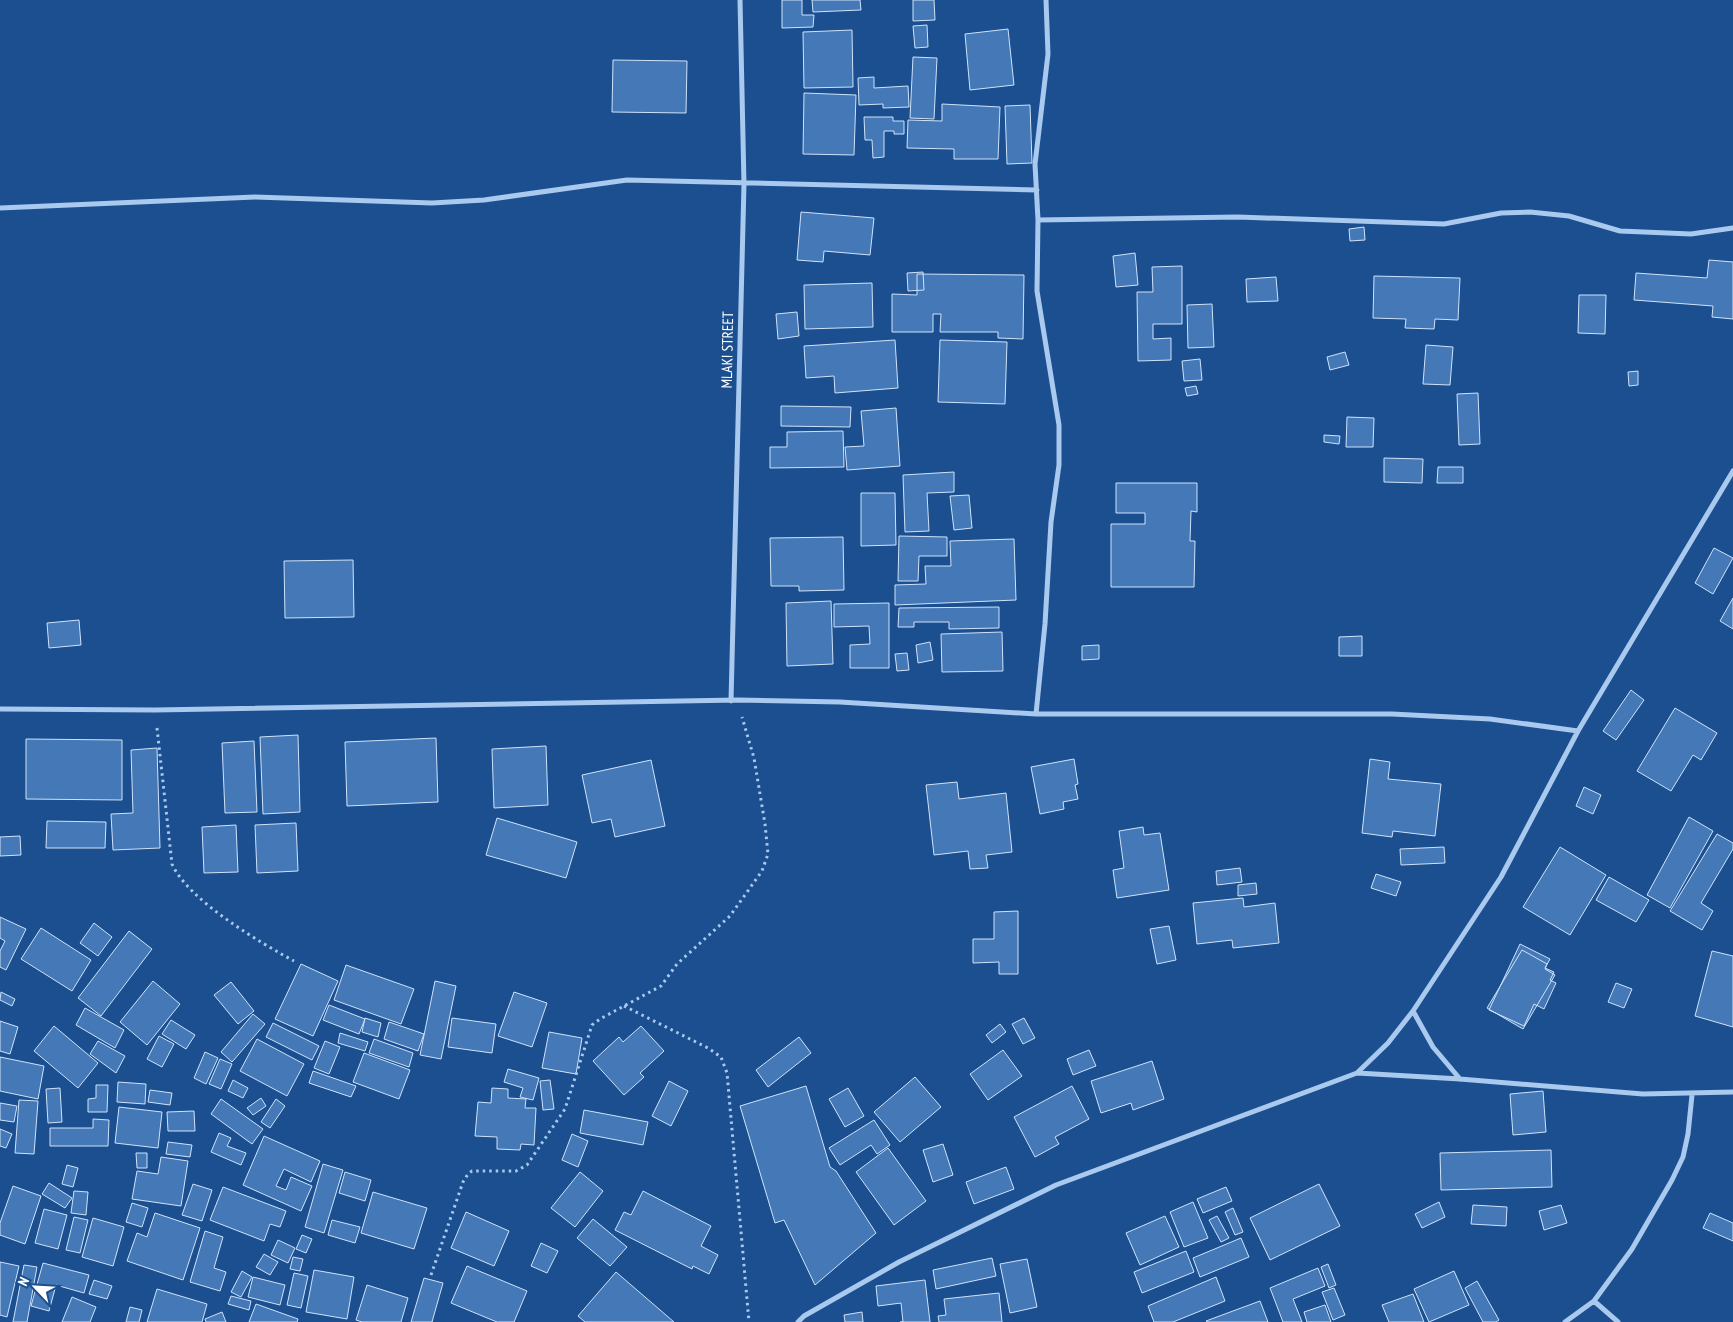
<svg xmlns="http://www.w3.org/2000/svg" width="1733" height="1322" viewBox="0 0 1733 1322" font-family="'PT Sans Narrow',sans-serif">
<style>
.building{fill:#4478b7;stroke:#cfe3fa}
.lines{fill:none;stroke-linecap:round;stroke-linejoin:round}
.path{stroke:#a9c9ee;stroke-width:3;stroke-dasharray:2.5 4;stroke-linecap:butt}
.minor{stroke:#a9c9ee;stroke-width:5}
.labels{text-anchor:middle;dominant-baseline:central;stroke-width:4;stroke-linejoin:round;paint-order:stroke}
.street-label{font-size:15px;fill:#fff;stroke:#1b4f8f}
</style>
<rect width="100%" height="100%" fill="#1b4f8f"/>
<path class="building" d="M782,0H802V15H814L813,27L782,28Z
M812,0H860L861,10L813,12Z
M913,0H934L935,20L913,21Z
M927,25L928,47L915,48L913,26Z
M1008,29L1014,85L970,90L965,34Z
M852,30L853,87L804,88L803,32Z
M913,57L937,58L934,119L910,118Z
M613,60L687,61L686,113L612,112Z
M874,77V88L908,86L909,107L883,108V104L859,105L858,78Z
M804,93L856,95L854,155L803,154Z
M942,104L1000,107L998,159H954V149L907,148L908,120L942,121Z
M1030,105L1032,163L1007,164L1005,106Z
M864,117H893V121H904V134H894V131H884V157L873,158L872,140H865Z
M801,212L874,218L870,255L824,251L823,262L797,260Z
M1364,227L1365,240L1350,241L1349,229Z
M1135,253L1138,285L1116,287L1113,256Z
M1709,260L1733,262V319L1712,317L1713,306L1634,300L1636,273L1707,278Z
M1182,266V324H1153V339L1171,338V360L1138,361L1137,292H1153L1152,267Z
M923,272L924,290L908,291L907,273Z
M917,274L1024,275L1023,339L998,338V332H940L941,314H933V332H892V294L917,295Z
M1374,276L1460,278L1458,320L1435,319L1434,329L1405,328L1406,319L1373,318Z
M1276,277L1278,301L1247,302L1246,279Z
M872,283L873,327L805,329L804,285Z
M1579,295H1606L1605,334L1578,333Z
M1212,304L1214,347L1188,348L1187,305Z
M797,312L799,336L778,339L776,314Z
M895,340L898,388L835,393L834,376L806,378L804,346Z
M940,340L1007,342L1005,404L938,402Z
M1426,345L1453,347L1450,385L1423,384Z
M1345,352L1349,365L1330,370L1327,357Z
M1200,359L1202,380L1184,381L1182,361Z
M1638,371V385L1629,386L1628,372Z
M1196,386L1198,394L1187,396L1185,388Z
M1478,393L1480,444L1459,445L1457,394Z
M781,406L851,407L850,427L781,426Z
M896,408L900,466L847,470L845,447L864,446L861,411Z
M1347,417L1374,418L1373,447H1346Z
M843,431L844,467L770,468V447H787V432Z
M1324,435L1340,436L1339,444L1324,442Z
M1384,458L1423,459L1422,483L1384,482Z
M1438,467H1463V483H1437Z
M954,472V492L927,493L929,531L905,532L903,475Z
M1116,483H1197V512L1191,511L1190,541H1195L1194,587H1111V524H1145V513H1116Z
M861,493H895L896,545L861,546Z
M969,495L972,528L954,530L950,496Z
M899,536L947,537V556H919L918,581H898Z
M843,537L844,590L799,591V586H771L770,538Z
M1014,539L1016,600L895,605V585L926,584L925,566H951L950,541Z
M1714,548L1733,558L1713,594L1695,583Z
M353,560L354,617L285,618L284,561Z
M1733,598V629L1720,621Z
M831,601L833,664L787,666L786,603Z
M889,603V668H850V645L870,644L869,626L834,627V604Z
M999,607V628L949,629V622H914V627H898L899,608Z
M79,620L81,645L49,648L47,623Z
M1002,632L1003,671L942,672L941,634Z
M1362,636V656H1339V637Z
M930,642L933,660L918,663L916,645Z
M1099,645V659L1082,660V646Z
M907,653L909,670L897,671L895,654Z
M1631,690L1644,700L1616,740L1603,731Z
M1675,708L1717,733L1701,760L1693,755L1671,791L1637,771Z
M298,735L300,812L263,814L260,737Z
M436,738L438,802L347,806L345,742Z
M26,739L122,740V800L26,799Z
M254,741L257,812L225,813L222,743Z
M546,746L548,805L494,808L492,749Z
M157,748L160,848L113,850L111,814L133,813L131,750Z
M1074,759L1078,784L1075,785L1078,799L1063,802L1064,809L1040,814L1031,767Z
M1370,759L1390,762L1388,779L1441,784L1435,836L1393,831L1392,837L1362,833Z
M651,760L665,826L615,837L611,819L592,823L582,775Z
M957,782L959,799L1006,793L1012,852L986,855L988,868L970,869L968,851L934,855L926,785Z
M1584,787L1601,795L1593,814L1576,806Z
M1689,817L1713,831L1670,908L1647,895Z
M497,818L577,842L566,878L486,855Z
M47,821L106,822L105,848H46Z
M296,823L298,871L257,873L255,825Z
M236,825L238,872L204,873L202,827Z
M1143,827L1144,835L1160,833L1169,890L1117,898L1113,870L1124,868L1119,831Z
M1717,834L1733,843V849L1701,903L1713,911L1702,930L1670,911Z
M20,836L21,855L0,856V837Z
M1444,847L1445,863L1401,865L1400,849Z
M1560,847L1606,875L1570,935L1523,907Z
M1240,868L1242,882L1217,885L1216,871Z
M1376,874L1401,882L1396,896L1371,888Z
M1609,877L1649,900L1636,922L1596,900Z
M1256,883L1257,894L1238,896V885Z
M1243,898L1244,907L1275,903L1279,943L1233,948L1232,940L1197,944L1193,903Z
M1018,911V974H999V962L973,963V939H994V912Z
M0,917L26,929L6,970L0,967V951L5,941L0,938Z
M94,923L112,937L98,956L80,943Z
M1169,926L1176,960L1157,964L1150,929Z
M41,928L91,960L72,991L21,959Z
M129,931L152,949L101,1016L78,998Z
M1520,944L1550,959L1545,968L1554,972L1550,980L1556,983L1544,1009L1534,1004L1524,1026L1489,1010Z
M1522,950L1547,964L1545,969L1555,975L1523,1029L1487,1008Z
M1712,951L1733,956V1027L1695,1016Z
M301,964L338,981L313,1036L275,1019Z
M346,965L414,989L401,1024L334,1000Z
M153,981L180,1004L147,1045L120,1022Z
M435,981L456,986L441,1059L420,1055Z
M231,982L254,1011L238,1024L214,995Z
M1616,983L1632,989L1624,1008L1608,1002Z
M1,992L15,999L12,1006L0,1000Z
M514,992L547,1003L532,1047L498,1036Z
M329,1005L365,1019L359,1034L323,1020Z
M85,1008L124,1030L115,1048L76,1025Z
M253,1014L265,1024L232,1062L221,1052Z
M365,1018L381,1023L378,1037L362,1032Z
M452,1018L496,1024L492,1053L448,1047Z
M1024,1018L1035,1038L1023,1044L1012,1024Z
M171,1020L195,1035L186,1049L162,1034Z
M0,1021L18,1027L10,1054L0,1051Z
M389,1022L424,1034L418,1051L384,1039Z
M273,1023L319,1046L312,1060L266,1037Z
M1000,1024L1006,1032L992,1043L986,1035Z
M54,1026L98,1063L78,1088L34,1051Z
M641,1026L664,1051L640,1073L644,1077L624,1095L593,1061L619,1037L623,1042Z
M549,1032L582,1038L576,1074L542,1068Z
M340,1033L368,1042L365,1051L338,1043Z
M159,1036L174,1044L162,1067L147,1059Z
M799,1037L811,1053L768,1087L756,1070Z
M257,1039L304,1064L287,1096L240,1071Z
M374,1039L413,1053L409,1067L369,1053Z
M98,1041L125,1056L116,1073L90,1054Z
M325,1041L340,1047L329,1074L314,1068Z
M1003,1050L1022,1076L988,1100L970,1074Z
M1089,1050L1096,1066L1073,1075L1067,1059Z
M205,1052L218,1058L206,1084L194,1078Z
M364,1053L410,1070L399,1099L353,1082Z
M0,1057L44,1066L38,1099L0,1091Z
M220,1059L232,1064L221,1089L209,1084Z
M1152,1061L1164,1099L1133,1110L1131,1103L1101,1113L1091,1081Z
M508,1069L539,1078L533,1100L520,1097L523,1088L504,1082Z
M313,1071L356,1086L351,1097L309,1083Z
M915,1077L941,1107L900,1142L874,1112Z
M233,1080L248,1088L243,1098L228,1091Z
M550,1080L554,1109L543,1110L540,1081Z
M669,1081L688,1091L671,1126L652,1116Z
M118,1082L146,1084L145,1104L117,1102Z
M96,1085H108L107,1112H88V1099L96,1098Z
M806,1086L830,1167L836,1171L876,1233L815,1285L784,1220L775,1223L740,1106Z
M1072,1086L1089,1119L1055,1137L1059,1144L1035,1157L1014,1117Z
M60,1088L62,1122L48,1123L46,1089Z
M492,1088L508,1089V1098L526,1099L525,1108H536L534,1145L521,1144L520,1150L497,1149V1137L475,1136L478,1102L491,1103Z
M848,1088L864,1116L845,1127L829,1099Z
M150,1090L172,1093L170,1105L148,1102Z
M1543,1091L1546,1132L1513,1135L1510,1094Z
M261,1098L266,1106L253,1115L247,1108Z
M221,1099L263,1129L252,1144L211,1114Z
M276,1099L285,1106L270,1128L261,1122Z
M19,1100L38,1101L34,1154L15,1153Z
M0,1103L17,1106L14,1122L0,1120Z
M119,1107L162,1112L158,1148L115,1143Z
M584,1110L648,1122L643,1145L580,1133Z
M194,1111L195,1131H168L167,1112Z
M93,1119L109,1120L108,1146H50V1128H93Z
M874,1120L890,1145L877,1154L871,1145L840,1165L829,1148Z
M0,1129L12,1134L6,1148L0,1146Z
M219,1133L231,1138L227,1146L246,1153L241,1165L211,1152Z
M572,1134L588,1141L578,1167L562,1160Z
M264,1136L320,1161L311,1182L284,1169L276,1186L286,1190L291,1177L312,1186L301,1211L243,1185Z
M168,1142L192,1145L190,1157L166,1154Z
M943,1144L953,1175L933,1182L923,1150Z
M888,1148L926,1201L894,1225L856,1172Z
M1551,1150L1552,1187L1441,1190L1440,1153Z
M136,1153H147V1168H137Z
M161,1157L188,1161L181,1206L132,1199L137,1171L158,1174Z
M323,1164L343,1170L324,1233L305,1227Z
M67,1165L78,1168L73,1187L62,1184Z
M1006,1167L1014,1189L974,1204L966,1182Z
M345,1172L371,1180L365,1201L339,1193Z
M580,1172L603,1191L575,1227L551,1208Z
M49,1183L72,1198L65,1208L42,1194Z
M193,1184L212,1190L202,1221L182,1215Z
M1319,1184L1340,1226L1270,1260L1250,1218Z
M13,1186L41,1196L25,1244L0,1235V1223Z
M223,1187L286,1211L280,1227L270,1224L264,1241L210,1220Z
M1226,1187L1232,1201L1203,1213L1197,1199Z
M74,1191L88,1192L86,1215L71,1213Z
M643,1191L711,1226L701,1246L718,1255L709,1274L693,1266L692,1269L615,1230L624,1212L631,1215Z
M373,1192L427,1208L414,1249L361,1233Z
M1193,1202L1208,1238L1184,1247L1170,1212Z
M1439,1202L1445,1217L1422,1228L1415,1214Z
M132,1203L148,1208L142,1227L126,1222Z
M1473,1205L1507,1207L1506,1226L1471,1224Z
M1561,1205L1567,1223L1544,1230L1539,1211Z
M1233,1208L1243,1232L1235,1235L1225,1212Z
M44,1209L67,1215L58,1249L35,1243Z
M466,1212L509,1231L494,1266L451,1248Z
M155,1213L200,1228L183,1280L127,1261L137,1233L147,1237Z
M1710,1213L1733,1223V1241L1703,1228Z
M1165,1216L1179,1247L1140,1265L1126,1233Z
M1217,1216L1229,1238L1221,1242L1209,1220Z
M74,1217L88,1220L80,1253L66,1250Z
M93,1218L124,1227L113,1266L82,1257Z
M593,1219L627,1247L610,1266L577,1238Z
M332,1220L360,1227L355,1243L328,1235Z
M205,1231L223,1237L214,1268L226,1272L220,1291L190,1282Z
M302,1235L312,1239L306,1253L296,1249Z
M1241,1238L1249,1257L1200,1277L1193,1258Z
M278,1240L295,1248L288,1263L271,1255Z
M541,1243L558,1251L547,1273L531,1266Z
M1186,1251L1194,1272L1142,1293L1134,1272Z
M264,1254L278,1262L270,1275L256,1267Z
M293,1257L303,1259L300,1271L290,1269Z
M992,1258L996,1276L936,1289L933,1270Z
M1027,1259L1037,1307L1010,1313L1000,1264Z
M0,1262L19,1266L7,1317L0,1315Z
M43,1263L89,1275L84,1293L56,1285L49,1311L31,1306Z
M1328,1264L1336,1285L1329,1288L1321,1267Z
M24,1265L37,1267L27,1322H13Z
M467,1266L527,1291L514,1322H497L451,1303Z
M1318,1268L1325,1286L1293,1299L1302,1322H1283L1270,1288Z
M314,1270L354,1277L347,1319L306,1312Z
M242,1271L252,1277L241,1297L231,1292Z
M1454,1271L1469,1305L1429,1322L1414,1289Z
M616,1272L674,1322H585L578,1316Z
M294,1273L308,1276L301,1308L287,1305Z
M253,1277L285,1285L280,1305L248,1297Z
M1216,1277L1225,1301L1173,1322H1154L1148,1306Z
M424,1278L443,1283L432,1322H411Z
M94,1280L112,1286L107,1299L89,1294Z
M925,1280L930,1322H900H903L901,1303L878,1306L876,1286Z
M1477,1281L1499,1320L1496,1322H1483L1465,1288Z
M367,1285L408,1298L401,1322H362L356,1320Z
M1334,1288L1345,1315L1333,1320L1322,1292Z
M157,1289L207,1304L202,1322H147Z
M999,1293L1002,1322H939L938,1316L946,1315L944,1299Z
M1413,1294L1424,1322H1389L1382,1305Z
M231,1296L251,1301L249,1310L228,1304Z
M72,1297L96,1307L90,1322H62Z
M1260,1301L1268,1322H1207L1206,1321Z
M256,1304L298,1319L297,1322H249Z
M1325,1305L1331,1322H1307L1304,1312Z
M130,1307L142,1310L139,1322H126Z
M222,1312L226,1322H206L205,1319Z
M862,1312L863,1322H845L844,1315Z"/>
<g class="lines">
<path class="path" d="M157,728L172,864C188,900 259,942 294,961
M624,1006L708,1048L721,1057L727,1073L749,1322
M431,1275L463,1182L468,1174L472,1171H516L527,1165L565,1109L592,1025L600,1019L661,986L677,964L730,916L762,871L768,854L765,824L754,758L742,717"/>
<path class="minor" d="M0,208L255,197L432,203L484,200L627,180L1037,190
M1038,220L1238,217L1444,224L1501,213L1530,212L1569,216L1620,231L1691,234L1733,228
M731,701L744,184L740,0
M0,709L155,710L738,700L840,702L1036,714H1392L1490,719L1578,731
M1036,714L1045,624L1051,522L1059,465V425L1037,291L1038,220L1035,164L1048,54L1046,0
M1413,1011L1433,1047L1460,1079
M1357,1073L1460,1079L1643,1094L1733,1092
M1594,1301L1618,1322
M798,1322L804,1316L899,1262L1056,1185L1357,1073L1388,1043L1413,1011L1501,877L1578,731L1733,471
M1565,1322L1594,1301L1632,1249L1672,1180L1683,1157L1688,1134L1692,1095"/>
</g>
<g class="labels">
<g class="street-label">
<text transform="translate(727 350) rotate(-89)">MLAKI STREET</text>
</g>
</g>
<g transform="translate(35 1287) rotate(295)" stroke="#1b4f8f" stroke-width="4" paint-order="stroke">
<path d="M0-4L9 19L0 12L-9 19Z" fill="#ffffff"/>
<text y="-8" font-size="14" font-weight="bold" text-anchor="middle" fill="#ffffff">N</text>
</g>
</svg>
